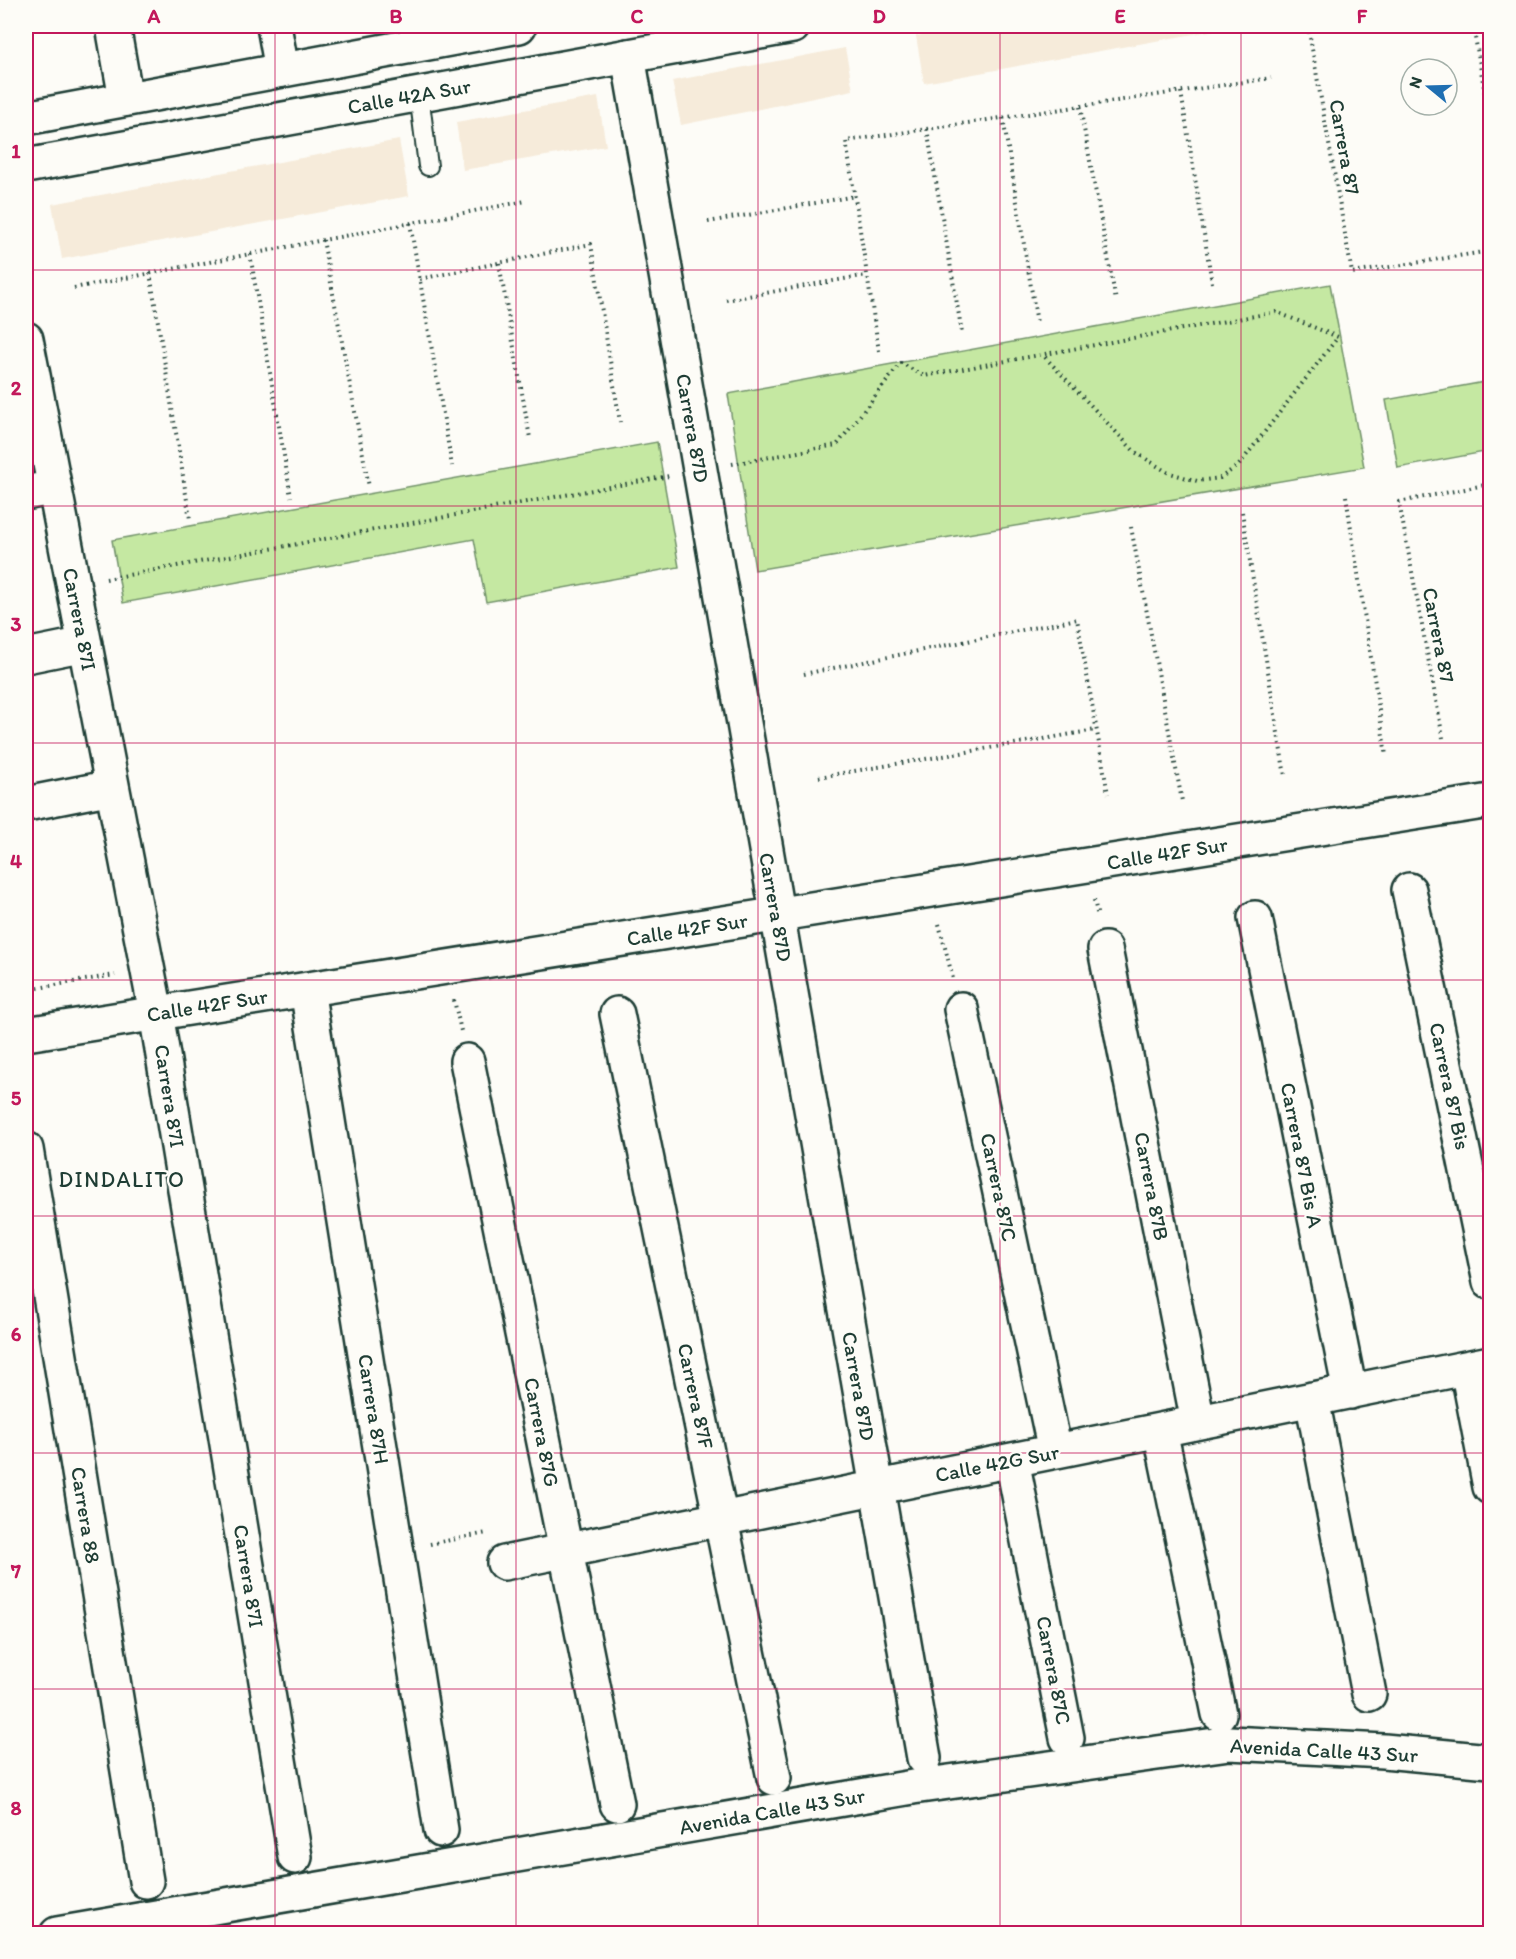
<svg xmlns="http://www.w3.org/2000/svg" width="1516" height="1959" viewBox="0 0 1516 1959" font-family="Itim,sans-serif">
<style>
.built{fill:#f6ebda}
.green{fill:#c5e8a2;stroke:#72926b;stroke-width:1.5}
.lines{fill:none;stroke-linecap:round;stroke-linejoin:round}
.service-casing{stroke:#1f3d34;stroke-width:22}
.minor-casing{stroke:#1f3d34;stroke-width:38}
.tertiary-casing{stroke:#1f3d34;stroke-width:38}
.secondary-casing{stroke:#1f3d34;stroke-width:38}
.path{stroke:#1f3d34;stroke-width:4;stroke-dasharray:1.5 4.5;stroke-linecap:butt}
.service{stroke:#fdfcf7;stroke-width:18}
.minor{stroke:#fdfcf7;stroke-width:33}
.tertiary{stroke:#fdfcf7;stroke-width:33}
.secondary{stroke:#fdfcf7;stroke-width:33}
.grid{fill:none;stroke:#c2185b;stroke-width:1.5;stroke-opacity:0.55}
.labels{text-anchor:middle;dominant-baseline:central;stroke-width:4.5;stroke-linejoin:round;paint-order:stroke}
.street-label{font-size:21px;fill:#1f3d34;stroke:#fdfcf7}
.neighbourhood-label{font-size:22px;letter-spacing:1.5px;fill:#1f3d34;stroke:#fdfcf7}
.neatline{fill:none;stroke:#c2185b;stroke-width:2}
.grid-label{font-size:20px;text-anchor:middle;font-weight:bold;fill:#c2185b}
</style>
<rect width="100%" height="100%" fill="#fdfcf7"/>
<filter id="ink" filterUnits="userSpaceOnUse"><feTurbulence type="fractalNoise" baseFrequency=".0167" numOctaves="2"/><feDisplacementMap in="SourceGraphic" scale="12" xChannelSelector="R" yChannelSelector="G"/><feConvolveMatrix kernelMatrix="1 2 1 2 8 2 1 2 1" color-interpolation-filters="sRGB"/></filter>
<g filter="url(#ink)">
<path class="built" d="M973,26H1238L924,83L916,36Z
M845,48L853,90L681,125L672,81Z
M598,97L606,146L463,170L456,122Z
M399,140L409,196L62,259L52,204Z"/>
<path class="green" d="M1330,284L1364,467L755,570L728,394Z
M1490,381V451L1398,468L1386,400Z
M657,442L679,567L486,602L474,539L123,603L112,540Z"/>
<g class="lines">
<g class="service-casing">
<path id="service" d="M419,94L428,166"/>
</g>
<g class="minor-casing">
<path id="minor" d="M113,26L126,99
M274,26L282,70
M628,56L924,1758
M26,339L156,1013L295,1857
M26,493L54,487
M26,656L85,644
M26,804L112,787
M1409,890L1490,1282
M1255,918L1350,1392
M1105,949L1198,1422
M307,989L441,1830
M961,1009L1055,1451
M617,1014L774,1778
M26,1034L1490,801
M467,1061L617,1804
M26,1149L146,1881
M1467,1368L1490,1487
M1312,1399L1369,1694
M1160,1430L1219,1714
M1012,1460L1067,1738
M504,1563L1490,1363"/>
</g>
<g class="tertiary-casing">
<path id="tertiary" d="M26,118L519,26
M26,166L793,26"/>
</g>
<g class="secondary-casing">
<path id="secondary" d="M57,1934L913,1787L1229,1743L1384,1751L1490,1761"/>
</g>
<path class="path" d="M1308,26L1352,273L1490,251
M1473,26L1490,121
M1181,92L1212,283
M1080,107L1116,301
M1003,118L1037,323
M927,129L962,333
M708,222L855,196
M410,223L452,466
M323,240L369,487
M250,254L291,497
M499,263L530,438
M150,273L190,519
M420,279L591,244L620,422
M74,288L526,201
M726,300L867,275
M879,351L846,141L1271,78
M732,464L837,445L901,363L924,376L1276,312L1338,337L1239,465L1220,478L1197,481L1167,472L1135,452L1042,354
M1346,496L1386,755
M1242,512L1285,776
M1131,527L1182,801
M106,579L669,476
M804,674L1077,619L1108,794
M1443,738L1399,502L1490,484
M819,777L1096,730
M1487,841L1490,854
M1094,900L1098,917
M939,924L953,979
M26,990L115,975
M454,1000L461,1031
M430,1544L487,1533"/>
<use href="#service" class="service"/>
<use href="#minor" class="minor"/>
<use href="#tertiary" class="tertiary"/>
<use href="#secondary" class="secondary"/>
</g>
</g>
<path class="grid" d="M275,26V1934M516,26V1934M758,26V1934M1000,26V1934M1241,26V1934M26,270H1490M26,506H1490M26,743H1490M26,980H1490M26,1216H1490M26,1453H1490M26,1689H1490"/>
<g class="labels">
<g class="street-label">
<text transform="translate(409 96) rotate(-10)">Calle 42A Sur</text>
<text transform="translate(1345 147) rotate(80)">Carrera 87</text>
<text transform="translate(693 428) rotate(80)">Carrera 87D</text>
<text transform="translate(80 619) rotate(79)">Carrera 87I</text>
<text transform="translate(1439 635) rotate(79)">Carrera 87</text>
<text transform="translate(1167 853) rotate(-9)">Calle 42F Sur</text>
<text transform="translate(776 907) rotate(80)">Carrera 87D</text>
<text transform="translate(687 929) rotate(-9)">Calle 42F Sur</text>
<text transform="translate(207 1005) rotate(-9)">Calle 42F Sur</text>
<text transform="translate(1450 1086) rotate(78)">Carrera 87 Bis</text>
<text transform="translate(170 1096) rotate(81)">Carrera 87I</text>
<text transform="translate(1302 1155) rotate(79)">Carrera 87 Bis A</text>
<text transform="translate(1152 1186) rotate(79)">Carrera 87B</text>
<text transform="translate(999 1187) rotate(78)">Carrera 87C</text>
<text transform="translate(859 1386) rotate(80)">Carrera 87D</text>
<text transform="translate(696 1396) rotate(78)">Carrera 87F</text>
<text transform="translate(374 1409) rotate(81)">Carrera 87H</text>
<text transform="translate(542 1432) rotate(79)">Carrera 87G</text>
<text transform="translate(997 1463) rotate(-11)">Calle 42G Sur</text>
<text transform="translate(86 1515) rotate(81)">Carrera 88</text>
<text transform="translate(249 1576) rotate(81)">Carrera 87I</text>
<text transform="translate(1054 1670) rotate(79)">Carrera 87C</text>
<text transform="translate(1324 1750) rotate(3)">Avenida Calle 43 Sur</text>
<text transform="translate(772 1811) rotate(-10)">Avenida Calle 43 Sur</text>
</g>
<g class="neighbourhood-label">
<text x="122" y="1179">DINDALITO</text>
</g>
</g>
<rect width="1516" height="1959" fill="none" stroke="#fdfcf7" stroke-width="66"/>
<g transform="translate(1429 87) rotate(289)"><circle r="28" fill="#fdfcf7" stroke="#a4b0a9" stroke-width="1.5"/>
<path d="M0-4.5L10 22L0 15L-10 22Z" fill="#1f6fb2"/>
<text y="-9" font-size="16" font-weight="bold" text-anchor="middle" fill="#1f3d34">N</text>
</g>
<rect x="33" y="33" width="1450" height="1893" class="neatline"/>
<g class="grid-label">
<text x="154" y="23">A</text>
<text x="396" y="23">B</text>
<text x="637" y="23">C</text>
<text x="879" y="23">D</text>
<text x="1120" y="23">E</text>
<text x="1362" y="23">F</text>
<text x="16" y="158">1</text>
<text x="16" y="395">2</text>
<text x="16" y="631">3</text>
<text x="16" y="868">4</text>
<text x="16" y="1105">5</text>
<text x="16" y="1341">6</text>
<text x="16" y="1578">7</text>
<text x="16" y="1815">8</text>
</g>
</svg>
